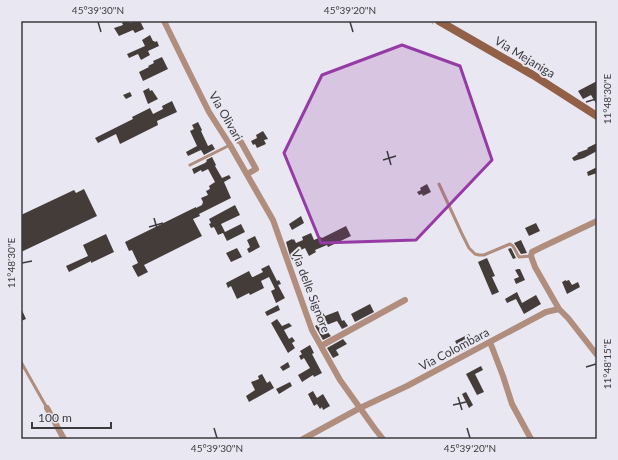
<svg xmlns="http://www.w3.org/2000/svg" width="618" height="460" viewBox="0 0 618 460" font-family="Lato,sans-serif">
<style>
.building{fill:#443c39}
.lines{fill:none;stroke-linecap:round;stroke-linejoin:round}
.path{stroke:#95949b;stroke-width:1;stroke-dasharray:1 3;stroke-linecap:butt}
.lane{stroke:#b08d7c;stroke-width:3}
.street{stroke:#b08d7c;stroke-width:6}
.secondary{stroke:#926047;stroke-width:8}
.marked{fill:#963ba5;fill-opacity:0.2;stroke:#963ba5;stroke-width:3;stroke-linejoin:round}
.ticks{fill:none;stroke:#3b3b3e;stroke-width:1.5}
.labels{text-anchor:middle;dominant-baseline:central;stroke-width:4;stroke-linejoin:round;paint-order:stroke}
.street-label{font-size:12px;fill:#3b3b3e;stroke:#e9e8f2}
.neatline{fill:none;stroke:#3b3b3e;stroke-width:1.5}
.ticks-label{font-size:10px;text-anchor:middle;fill:#3b3b3e}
</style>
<rect width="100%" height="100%" fill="#e9e8f2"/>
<path class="building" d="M126,21H129L130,23L134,21H140L144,29L135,33L133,30L119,36L114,28L123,25L122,23Z
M150,35L153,41H154L155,42L157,41L159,46L148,51L150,55L141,60L138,54L129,58L127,54L145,46L142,40Z
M162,57L168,69L143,81L139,72L149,67L148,66L154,63L153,61Z
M597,81V105L591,95L583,99L578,91Z
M149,88L150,91L152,90L158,99L148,104L143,91Z
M130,92L132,96L126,99L123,95Z
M172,101L177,112L157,121L158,125L120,144L116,134L98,143L95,138L133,119L132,117L150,108L153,114L163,109L162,106Z
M198,122L202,130L201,131L208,146L212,144L215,149L204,155L201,150L188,156L186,152L197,146L190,131L194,129L192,125Z
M263,131L268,139L264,140L266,144L257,148L255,144L253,145L251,141L257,138L256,135Z
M597,143V151L584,158L574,161L572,158L578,154L577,153L588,149L587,148Z
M212,157L216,165L215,166L222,178L229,175L231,178L224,182L231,198L199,214L200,216L193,219L202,236L144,265L148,272L138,277L132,266L138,263L132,250L129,251L125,242L196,207V208L202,205L203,202L201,198L208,195L206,191L210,189L209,186L215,182L208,169L202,172L201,170L194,174L192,169L205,163L207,161L206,160Z
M597,167V173L588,176L587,172Z
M427,184L431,192L423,196L422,194L419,195L417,192L421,190L420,188Z
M84,189L97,216L21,252V215L74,190L76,193Z
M235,205L240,215L221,224L225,232L241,224L245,232L227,241L223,233L218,235L214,227L211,228L209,224L211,223L209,219Z
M301,216L304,223L292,230L289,224Z
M536,223L540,231L529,236L525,228Z
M346,226L351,236L328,247L327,245L315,250L316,252L309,256L305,248L295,253L299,260L294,263L290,256L286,242L292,239L293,240L294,239L296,243L303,240L302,237L311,233L314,240L321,237L322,238Z
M106,234L114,252L91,263V261L69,272L66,266L88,256L83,245Z
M255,236L260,247L249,253L247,249L250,247L247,240Z
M521,240L527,253L521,254L514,243Z
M237,248L242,257L231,262L226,253Z
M511,248L516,258L513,259L508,249Z
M487,258L495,276L492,277L499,292L492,295L478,262Z
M269,265L277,281L279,280L281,284L278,285L285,298L276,303L271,291L275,289L269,277L261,281L264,288L250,295L249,293L237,299L231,286L228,288L226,283L249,271L252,277H253L263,272L261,269Z
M518,269H520L525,280L516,284L514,279L519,277L515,270Z
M566,280V281L569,280L572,285L578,282L580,287L567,294L562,282Z
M517,292L522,303L536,295L541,304L524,314L516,299L507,303L505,299Z
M370,304L374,312L355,322L351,314Z
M278,305L280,310L267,316L265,312Z
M21,308L26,319L21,321Z
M322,311L325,316L338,311L342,321L344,320L348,326L342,329L337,321L324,326L330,335L331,336L323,340L315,326L319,324L315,314Z
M277,319L282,326L289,323L292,326L284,330L289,339L292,337L295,341L292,343L295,348L288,353L271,323Z
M469,334L471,338L466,342L469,348L461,352L455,341Z
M343,339L347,344L336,350L339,355L333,358L327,348Z
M310,345L314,353L312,354L322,373L314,377L313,375L302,382L298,375L310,368L304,358L301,360L299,356L302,354L300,351Z
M288,362L290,367L283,371L280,367Z
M481,366L483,370L475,374L484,392L477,395L466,374Z
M262,374L267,383L270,381L274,388L249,402L246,396L255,390L251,382L259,379L258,376Z
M290,382L292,386L279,394L276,389Z
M313,391L317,398L323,394L330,406L323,410L322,407L320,409L317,404L314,406L308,394Z
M466,392L473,405L469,408L462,394Z"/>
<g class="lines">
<path class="path" d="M429,21L433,24"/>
<path class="lane" d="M190,165L230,145
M439,184L462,234L469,248L475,254L479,255H484L510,244L513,246L519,257L531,256
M21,362L47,408"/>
<path class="street" d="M164,21L188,70L209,112L230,145L273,220L312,330L340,380L375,429L383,439
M237,140L241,142L256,169L247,174
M559,309L535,267L531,256L532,252L542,247L597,221
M490,342L503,376L512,404L531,439
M321,346L405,300
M47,408L64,439
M303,439L360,408L407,386L546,312L559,309L568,318L597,355"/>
<path class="secondary" d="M439,21L533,75L597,116"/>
</g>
<path class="marked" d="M402,45L460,66L492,160L416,240L321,243L284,153L322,75Z"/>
<path class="ticks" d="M98,22L101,32M350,22L353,32M586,102L596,99M387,151L391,165M383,160L396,156M154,218L158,232M149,227L163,223M22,263L32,261M586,367L596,364M458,397L462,410M453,405L466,402M214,428L217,438M467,428L470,438"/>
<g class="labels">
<g class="street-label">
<text transform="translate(525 57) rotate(31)">Via Mejaniga</text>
<text transform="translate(226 116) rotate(60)">Via Olivari</text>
<text transform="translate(311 291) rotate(69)">Via delle Signore</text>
<text transform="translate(454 349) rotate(-28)">Via Colombara</text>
</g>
</g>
<rect width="618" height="460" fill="none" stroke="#e9e8f2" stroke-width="44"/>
<path d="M32 422v6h79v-6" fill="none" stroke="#3b3b3e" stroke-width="2"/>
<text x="38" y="422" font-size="12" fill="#3b3b3e" stroke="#e9e8f2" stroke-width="3" paint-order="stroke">100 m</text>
<rect x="22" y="22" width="574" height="416" class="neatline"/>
<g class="ticks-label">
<text x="98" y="14">45°39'30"N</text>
<text x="350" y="14">45°39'20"N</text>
<text transform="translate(607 99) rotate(-90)" y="4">11°48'30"E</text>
<text transform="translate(11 263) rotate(-90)" y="4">11°48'30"E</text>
<text transform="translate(607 364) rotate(-90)" y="4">11°48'15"E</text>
<text x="217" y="452">45°39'30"N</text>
<text x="470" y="452">45°39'20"N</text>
</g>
</svg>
